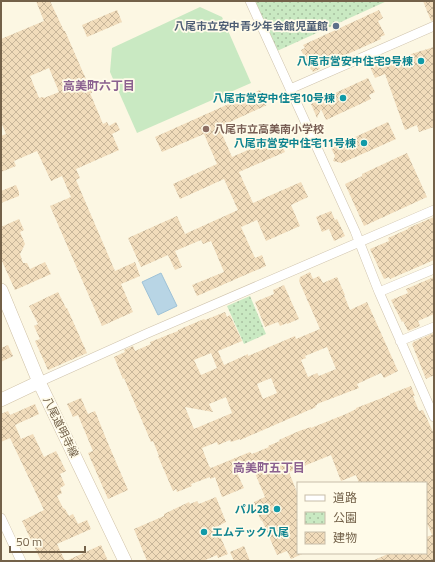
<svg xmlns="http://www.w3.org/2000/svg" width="435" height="562" viewBox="0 0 435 562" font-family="'Titillium Web','Noto Sans JP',sans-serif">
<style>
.park{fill:url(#park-dots)}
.garden{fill:#c9e9c2}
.water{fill:#b8d5e5;stroke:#9ec2d7}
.building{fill:url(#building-cross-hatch);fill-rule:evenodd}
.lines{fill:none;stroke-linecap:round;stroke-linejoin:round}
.street-casing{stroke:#cfc3ad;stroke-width:10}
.secondary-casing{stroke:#d0c2a7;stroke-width:14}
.street{stroke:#fff;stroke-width:9}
.secondary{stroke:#fff;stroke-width:13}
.service-dot{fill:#5c6f8a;stroke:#fffbe9;stroke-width:1.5}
.culture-dot{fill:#0f9aa8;stroke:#fffbe9;stroke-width:1.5}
.education-dot{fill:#8d6e63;stroke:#fffbe9;stroke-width:1.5}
.labels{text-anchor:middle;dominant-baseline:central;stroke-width:3.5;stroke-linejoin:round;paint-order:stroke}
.service-label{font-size:11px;font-weight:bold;fill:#4e5e75;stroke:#fffbe9;text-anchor:end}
.culture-label{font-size:11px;font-weight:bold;fill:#0d838f;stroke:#fffbe9;text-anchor:end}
.education-label{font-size:11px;font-weight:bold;fill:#785e54;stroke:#fffbe9;text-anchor:start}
.street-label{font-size:11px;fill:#736149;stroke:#fffbe9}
.neighbourhood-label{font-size:12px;font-weight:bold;fill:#8b6190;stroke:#fffbe9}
</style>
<defs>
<pattern id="park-dots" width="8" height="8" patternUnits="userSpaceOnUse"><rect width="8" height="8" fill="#c9e9c2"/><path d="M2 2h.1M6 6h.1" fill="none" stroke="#a8c0a0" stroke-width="1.8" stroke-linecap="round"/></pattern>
<pattern id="building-cross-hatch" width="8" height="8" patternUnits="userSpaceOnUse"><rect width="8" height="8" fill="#f1dcbb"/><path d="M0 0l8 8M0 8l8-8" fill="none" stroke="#c8b69a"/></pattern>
</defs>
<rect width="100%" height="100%" fill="#fcf7e3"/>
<path class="park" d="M254,1H387L277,51Z
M250,296L266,334L244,344L227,306Z"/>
<path class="garden" d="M200,7L222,17L251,83L137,133L110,72L112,48Z"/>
<path class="water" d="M161,273L177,306L158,315L142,282Z"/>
<path class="building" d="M36,1H50L64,31H65L92,93H90L103,124L107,122L109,126L116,122L120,130L112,134L119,150L76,169L80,178L76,180L115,271L135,262L140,276L121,284L133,312L102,326L50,206L71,197L62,176L51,181L37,151L14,161L16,166L1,172V136L6,134L1,122V39L44,21ZM49,68L59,92L44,98L43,97L39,98L30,76Z
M423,1H434V20L431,21Z
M117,10L122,22L87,37L82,25Z
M379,10L383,18L378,21L385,35L380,37L381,39L319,67L320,69L313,72L312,70H311L301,50L305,48L303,45Z
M434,47V127L419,132L417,125L405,130L385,74L375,78L370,67L381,63L380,61L389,57L392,66L410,60L408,55Z
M368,78L375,92L369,95L371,99L326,120L321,109L317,118L311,104Z
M260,90L267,105L219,127L232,157L278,137L285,152L239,172L253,203L301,182L308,197L291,205L300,226L266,241L257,220L241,227L255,258L262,255L266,266L197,296L192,285L224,272L211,241L203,244L201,240L175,251L182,267L175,270L168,255L141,267L128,238L177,216L185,234L238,210L224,179L180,199L173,184L217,164L204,134L162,152L155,137Z
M388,122L396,139L342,163L333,161L335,156L331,148Z
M407,153L427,197L364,226L345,184L362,176V174Z
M16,185L19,192V196L1,203V191Z
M331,211L335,220L337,219L345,236L334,241L329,229L322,232L316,217Z
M434,217V260L390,279L389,277L384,279L370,249L389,241L388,238L408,229V228Z
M19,219L24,230L20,232L25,244L20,254L23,263H27L30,269L45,262L51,274L15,290L1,259V227Z
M310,272L313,279L319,276L323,283L337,277L345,295H344L350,310L367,302L398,371L384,378L381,373L357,384L359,388L317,404V405L315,406L316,407L240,440V439L231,442L230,440L218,445L217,442L202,448L209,466L211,468L250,452L252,454L269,447L268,446L280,441L279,440L299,431L311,427V428L346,414L356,409V408L390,395V394L411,386L415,396H413L419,411L423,410L434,434V561H372L390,553H426V537L432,535L426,521V483H359L356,475L341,481L331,455L289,472L298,495V553H302V554L291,559L287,551L277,555L262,520L261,521L254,502L265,497L252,466L237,473L244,488L222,497L215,477L210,479V477L191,484L192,486L177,492L176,489L173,491L158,456H159L153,441L151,442L124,378L123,379L114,357L125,352L124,350L133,346L135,351L151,344L150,342L178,331V330L204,319L205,320L225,312L227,317L230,315L242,341L218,351L224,365L248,354V356L295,336L296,339L320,329L299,281L300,277ZM327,347L336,369L319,376L317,373L308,377L301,360L306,358L305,356ZM211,353L217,368L201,375L194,360ZM271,378L277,393L263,399L257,384ZM226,397L232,413L194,429L185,407L213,412L209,404Z
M434,277V314L418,321L420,326L408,331L403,321L402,322L391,300L408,293L406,289Z
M284,285L299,319L287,324V323L280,326L278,322L265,327L255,302L274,294L273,290Z
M58,292L66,308H67L87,353L48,370L35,341L40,339L34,326L38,324L29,306Z
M434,333V375L426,379L412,344L413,343V342Z
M8,345L13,356L1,362V348Z
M81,398L88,414L95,411L107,441L128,490L108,499L88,453L93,451L78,415L73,417L67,404Z
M35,404L39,414L15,425L21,439L33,434L44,457L56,451L66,471L60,474L65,485L60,488L62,493L57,496L63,508L65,509L69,516L73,514L78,524L87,520L91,529L57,544L65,561H41L22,521L44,510L10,438L1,442V414L8,411L10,415Z
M216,497L226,522L216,527L228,554L218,558L217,555L203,561H147L134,529L164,516V514L189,502L190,504L197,501L199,504Z
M101,545L108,561H66Z
M244,546L250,561H234L230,552Z"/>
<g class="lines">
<g class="street-casing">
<path id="street" d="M250,1L355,231L379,292L434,417
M290,89L434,26
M379,292L434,269
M400,341L434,327
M39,382L148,333L434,210
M1,518L21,561"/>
</g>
<g class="secondary-casing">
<path id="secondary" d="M1,290L39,382L125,561
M1,400L39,382"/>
</g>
<use href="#street" class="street"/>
<use href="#secondary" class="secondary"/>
</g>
<circle class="service-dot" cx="336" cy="26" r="4"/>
<g class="culture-dot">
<circle cx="421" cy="61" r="4"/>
<circle cx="343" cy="98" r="4"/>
<circle cx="364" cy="143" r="4"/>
<circle cx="277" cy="509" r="4"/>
<circle cx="204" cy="532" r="4"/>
</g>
<circle class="education-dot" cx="206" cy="129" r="4"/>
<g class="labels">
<g class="service-label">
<text x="328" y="26">八尾市立安中青少年会館児童館</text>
</g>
<g class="culture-label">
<text x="413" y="61">八尾市営安中住宅9号棟</text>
<text x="335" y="98">八尾市営安中住宅10号棟</text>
<text x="356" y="143">八尾市営安中住宅11号棟</text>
<text x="269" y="509">パル28</text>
<text x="212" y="532" text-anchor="start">エムテック八尾</text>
</g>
<g class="education-label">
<text x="214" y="129">八尾市立高美南小学校</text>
</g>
<g class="street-label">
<text transform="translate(61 427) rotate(64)">八尾道明寺線</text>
</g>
<g class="neighbourhood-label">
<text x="99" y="85">高美町六丁目</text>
<text x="269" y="467">高美町五丁目</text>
</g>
</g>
<rect width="435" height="562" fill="none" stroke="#736149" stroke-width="4"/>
<rect x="297" y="482" width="130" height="72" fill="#fffbe9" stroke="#c7bda9"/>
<rect x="305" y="495" width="20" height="6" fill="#ffffff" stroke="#c7bda9"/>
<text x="333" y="502" font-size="12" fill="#736149">道路</text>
<rect x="305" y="512" width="20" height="12" fill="url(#park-dots)" stroke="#c7bda9"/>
<text x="333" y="522" font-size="12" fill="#736149">公園</text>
<rect x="305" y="532" width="20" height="12" fill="url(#building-cross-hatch)" stroke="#c7bda9"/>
<text x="333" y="542" font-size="12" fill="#736149">建物</text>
<path d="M10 546v6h75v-6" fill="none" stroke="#736149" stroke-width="2"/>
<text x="16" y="546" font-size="12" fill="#736149" stroke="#fffbe9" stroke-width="3" paint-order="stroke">50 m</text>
</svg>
